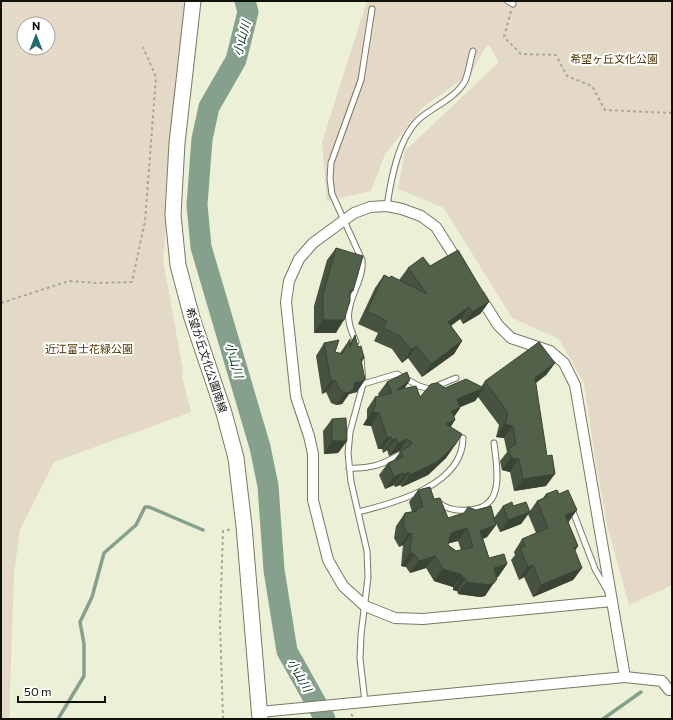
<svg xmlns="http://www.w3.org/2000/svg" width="673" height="720" viewBox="0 0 673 720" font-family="Commissioner,'Noto Sans JP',sans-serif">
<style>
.green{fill:#e4d8c6;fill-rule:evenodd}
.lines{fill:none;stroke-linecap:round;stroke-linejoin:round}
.stream{stroke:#85a08d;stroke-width:3.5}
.river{stroke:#85a08d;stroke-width:21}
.service-casing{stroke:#767a63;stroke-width:7}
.minor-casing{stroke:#767a63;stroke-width:12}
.secondary-casing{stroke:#767a63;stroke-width:17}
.path{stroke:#a6aa95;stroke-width:2;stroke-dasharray:3 3;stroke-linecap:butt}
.service{stroke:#fff;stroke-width:5}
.minor{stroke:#fff;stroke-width:10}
.secondary{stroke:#fff;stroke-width:15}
.wall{fill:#475340;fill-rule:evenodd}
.shaded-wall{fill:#394434}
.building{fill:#52614a;stroke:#394434;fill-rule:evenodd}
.labels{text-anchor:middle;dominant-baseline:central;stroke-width:4;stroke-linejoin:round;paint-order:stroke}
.park-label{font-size:11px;fill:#4e3501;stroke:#fff}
.street-label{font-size:11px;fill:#101108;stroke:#fff}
.water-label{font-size:12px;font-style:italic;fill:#003418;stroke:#fff}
</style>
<rect width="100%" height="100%" fill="#ebf0d6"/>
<path class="green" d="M1,1H186L163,260L183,370L182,376L191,412L54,462L20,529L14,574L9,719H1ZM24,24H48V48H24Z
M367,1H672V585L629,605L608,529L596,465L584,383L559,339L512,318L444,208L398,189L405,151L499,62L489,45L484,49L472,72L423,107L385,154L371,191L327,201L322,142Z"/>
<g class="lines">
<path class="stream" d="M58,719L84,676V644L80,622L92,597L104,553L136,525L145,507H149L203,530
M603,719L641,692"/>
<path class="river" d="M245,1L248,12L236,60L209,107L202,139L197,205L201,247L260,447L268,486L274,570L287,651L325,719"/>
<g class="service-casing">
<path id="service" d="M508,1L513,4
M387,206C391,179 398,140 418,120C432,107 455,99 465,81C469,72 470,60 473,51
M356,342C352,332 347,322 349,311C351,293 364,278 362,260L332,194L330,179L331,163L361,80L372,9
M361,357L363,384L350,432L348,453L351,482L367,551L368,577L361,635L360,659L365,702
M363,384L397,374L419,386L429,389L456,378
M349,468C369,469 382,465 399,455
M439,503C448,510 458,511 468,510C506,509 497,469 494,443
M572,509L595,569L607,590
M358,512C395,503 463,485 463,438"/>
</g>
<g class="minor-casing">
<path id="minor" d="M460,265L436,227L421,216L402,209L387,206L370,207L354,213L313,243L299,259L289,281L286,302L296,397L309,436L313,454V500L328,560L343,586L365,606L395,618L423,619L612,601
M479,295L498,325L511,338L550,351L564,363L575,385L625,677
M260,712L625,677L662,681L669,690"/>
</g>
<g class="secondary-casing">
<path id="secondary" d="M193,1L177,143L173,215L178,265L192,318L224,413L236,458L244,526L260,719"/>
</g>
<path class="path" d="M511,11L504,37L521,54L556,55L567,76L592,86L605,110L672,113
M1,303L69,281L97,283L132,282L145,221L156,77L143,47
M351,714L355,719
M223,719L220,623L223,531L232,529"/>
<use href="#service" class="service"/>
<use href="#minor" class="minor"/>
<use href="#secondary" class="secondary"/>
</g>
<path class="wall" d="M336,248L353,291L350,295L336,333H314V306L327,260Z
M430,266L489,302L480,314L463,324L460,319L451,326L462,341L454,354L422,377L408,358L402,363L392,349L374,341L378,333L358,324L375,288L384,275L390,278L399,280L408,268Z
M355,335L358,347L364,358L362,362L357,392L349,394L342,404L336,405L331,403L326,392L322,394L316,356L324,343L335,352L340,353L350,339V343Z
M555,363L546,375L536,383L546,486L514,491L510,472L502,470L500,461L507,452L504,438L496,437L499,425L478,397L475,401L460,407V408L454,417L451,427L455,445L446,458L428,475L402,487L400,485L395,487L394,485L385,489L379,475L388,463L394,460L400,452L399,451L389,456L387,450L383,453L382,449H378L371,426L363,425L367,418V409L375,397L379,396L378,394L387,382L410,380L404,389L420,397L445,388L481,387L485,381Z
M332,419L347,441L338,453L324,454L323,431Z
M418,490L434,499L448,518H494L503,506H513L530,511L537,501L543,498L546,494L568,523L578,546L575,551L582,568L573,580L533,597L524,577L519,580L511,560L515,555L514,552L522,539L536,533L528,514L521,524L500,532L495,521L496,525L487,537L483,539L489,558L507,564L498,577H496L485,596L480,597L458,594L457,591L453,590V587L434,581L426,568L410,573L406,567L401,566L403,545L399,547L394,538L396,526L405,513L412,512L409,502ZM458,541L461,550L456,551L448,545V543Z"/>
<path class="shaded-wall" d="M489,302L480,314L463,324L472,312Z
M469,307L460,319L439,334L448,322Z
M323,320H344L336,333H314Z
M462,341L454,354L422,377L431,364Z
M417,346L408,358L402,363L411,350Z
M555,363L546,375L526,390L535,378Z
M335,380L326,392L322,394L331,381Z
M365,380L357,392L349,394L342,404L336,405L345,393L354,383Z
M410,380L402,392L397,390Z
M484,388L475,401L448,412L457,399Z
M460,408L451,421L452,411Z
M372,412L379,413L371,426L363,425Z
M455,420L447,433L446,424Z
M505,424L513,426L504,438L496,437Z
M387,437H391L382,449H378Z
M396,438L387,450L383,453L392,440Z
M407,439L399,451L389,456L398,443Z
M332,441H347L338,453L324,454Z
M455,445L446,458L428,475L402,487L410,475Z
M511,458L519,459L510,472L502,470Z
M409,472L400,485L395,487L403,475Z
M403,473L394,485L385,489L394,477Z
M555,474L546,486L514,491L523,479Z
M577,510L568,523L565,515Z
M530,512L521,524L500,532L508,520Z
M496,525L487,537L471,543L480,531Z
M467,528L458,541L443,545L451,533Z
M412,533L403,545L399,547L408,534Z
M578,546L569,559L574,548Z
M410,553L414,554L406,567L401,566Z
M435,556L426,568L410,573L419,561Z
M507,564L498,577L485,580L494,568Z
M533,565L524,577L519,580L528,567Z
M582,568L573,580L533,597L541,585Z
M443,569L462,575L453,587L434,581Z
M462,577L465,578L457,591L453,590Z
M467,582L494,583L485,596L480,597L458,594Z"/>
<path class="building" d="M336,248L363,256L353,291L350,290V301L344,320H323V294Z
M458,250L489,302L472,312L469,307L448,322L462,341L431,364L417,346L411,350L400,336L383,328L387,321L367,311L384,275L390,278L391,276L427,294L408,268L423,257L430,266Z
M355,335L358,347L361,346L364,358L361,359L365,380L354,383V388L351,392L345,393L340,390L335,380L331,381L324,343L339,340L335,352L342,354L350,339V347Z
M539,342L555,363L535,378L547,456L552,455L555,474L523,479L519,459L511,458L509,448L516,444L513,426L505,424L508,413L485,381Z
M407,372L410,380L397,390L416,386L420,397L431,384L438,383L445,388L466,379L484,388L457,399L460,408L452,411L455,420L446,424L462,434L455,445L437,462L410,475L409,472L403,475V473L394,477L388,463L403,457L401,451L410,446L412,442L407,439L398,443L396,438L392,440L391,437H387L379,413L372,412L376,405L375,397L392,393L387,382Z
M346,418L347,441H332V419Z
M430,487L434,499L440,498L448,518L464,513L468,507L476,510L491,506L496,525L480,531L489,558L504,554L507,564L494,568L497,579L494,583L489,585L467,582L465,578L462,577V575L443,569L435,556L419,561L414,554L410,553L412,533L408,534L403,526L405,513L417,511L416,509L423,507L418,490ZM467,528L473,547L456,551L448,545L451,533Z
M557,490L559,494L568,490L577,510L565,515L578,546L574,548L582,568L541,585L533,565L528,567L520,548L525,546L522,539L548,528L537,501L547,497L546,494Z
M512,502L513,506L526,502L530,512L508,520L503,506Z"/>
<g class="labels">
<g class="park-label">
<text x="614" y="58">希望ヶ丘文化公園</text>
<text x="89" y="348">近江富士花緑公園</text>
</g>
<g class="street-label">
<text transform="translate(207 360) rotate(72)">希望が丘文化公園南線</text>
</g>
<g class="water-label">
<text transform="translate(241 38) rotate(-75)">小山川</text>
<text transform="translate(235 360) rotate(74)">小山川</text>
<text transform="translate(300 675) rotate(60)">小山川</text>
</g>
</g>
<rect width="673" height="720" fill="none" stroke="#101108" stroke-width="4"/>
<g transform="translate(36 36)"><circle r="19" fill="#ffffff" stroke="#9fa09c"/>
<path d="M0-3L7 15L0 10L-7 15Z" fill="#206a75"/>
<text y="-6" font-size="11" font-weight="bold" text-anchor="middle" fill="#101108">N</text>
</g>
<path d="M18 696v6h87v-6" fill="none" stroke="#101108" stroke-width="2"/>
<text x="24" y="696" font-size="12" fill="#101108" stroke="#ffffff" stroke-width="3" paint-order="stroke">50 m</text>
</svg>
